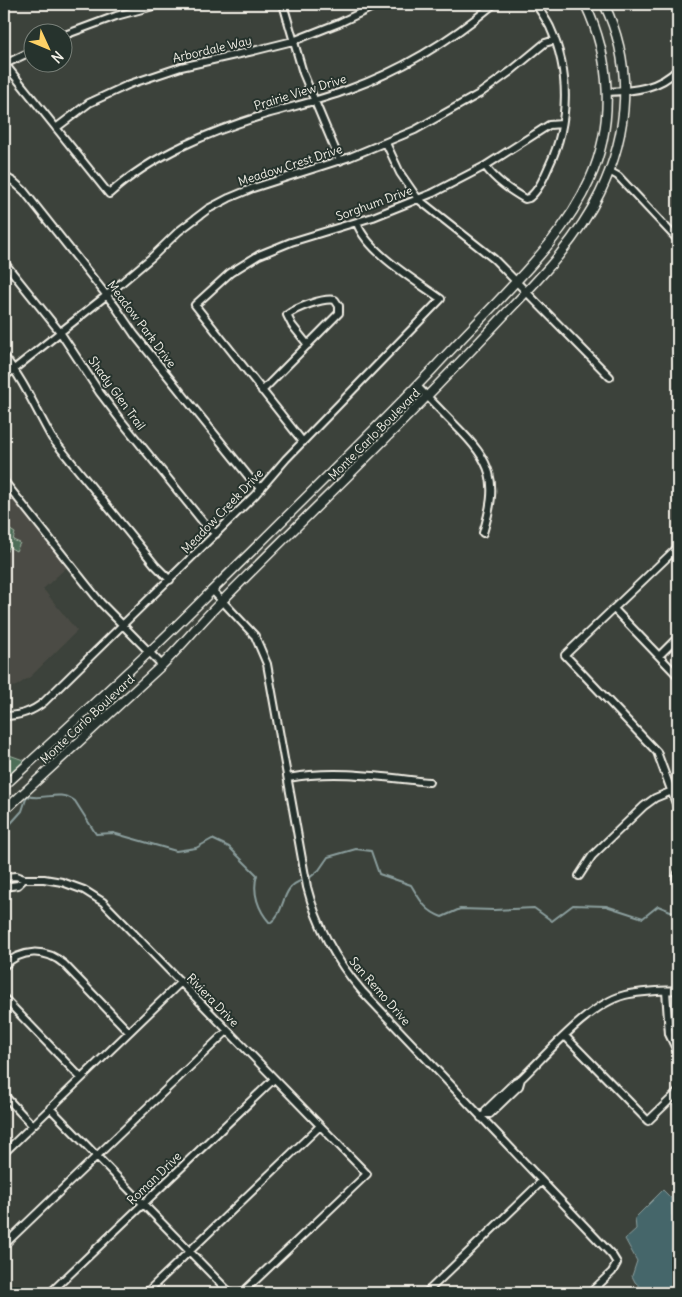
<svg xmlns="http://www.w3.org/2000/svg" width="682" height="1297" viewBox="0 0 682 1297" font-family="Delius,sans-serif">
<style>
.built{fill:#4c4c45}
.green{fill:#4d6e58;stroke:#a0b0a0}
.water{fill:#45666b;stroke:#8b9e9d}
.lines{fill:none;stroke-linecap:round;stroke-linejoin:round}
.stream{stroke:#8b9e9d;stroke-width:2}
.minor-casing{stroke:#f4f1e8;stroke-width:10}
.major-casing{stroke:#f4f1e8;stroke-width:11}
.minor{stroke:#26332d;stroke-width:6}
.major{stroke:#26332d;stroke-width:8}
.labels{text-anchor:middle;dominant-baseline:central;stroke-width:4;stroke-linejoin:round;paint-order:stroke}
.street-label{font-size:12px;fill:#f4f1e8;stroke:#26332d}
</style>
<rect width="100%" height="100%" fill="#3c423b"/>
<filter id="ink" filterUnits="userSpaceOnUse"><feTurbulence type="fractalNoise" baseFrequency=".02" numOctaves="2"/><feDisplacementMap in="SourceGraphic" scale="10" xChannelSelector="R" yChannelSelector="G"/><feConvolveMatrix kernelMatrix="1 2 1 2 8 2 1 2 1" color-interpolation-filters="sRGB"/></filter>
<g filter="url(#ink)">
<path class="built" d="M4,489L67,567L43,589L77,631L30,677L16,686L8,688H4Z"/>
<path class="green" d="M4,526L15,533L13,540L20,543L16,551L9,547L6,553L4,552Z
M4,753L26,761L4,781Z"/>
<path class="water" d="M663,1190L671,1198L672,1215L678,1224V1293H647L635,1282L632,1276L637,1261L625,1239L636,1229L635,1218Z"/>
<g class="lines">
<path class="stream" d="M4,831L22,811L27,796C43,801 59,789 75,801L96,834L113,833L176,851L196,848L212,839L229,847L257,875C252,892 258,910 270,923C287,912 279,887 303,880
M308,879L319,870L328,857L356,849L371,851L379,874L411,885C420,900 425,911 442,917L460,909L494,910L534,908L552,921L573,905L606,906L643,918L658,906L678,914"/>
<g class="minor-casing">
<path id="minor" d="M283,4L303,73L340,161
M62,36L116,16L161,4
M32,51L5,64L109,194C153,154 212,131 267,114C294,106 321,100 347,90C400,71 451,40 494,4
M607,92C634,91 659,89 678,69
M56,128L89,103L130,84L181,67L253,51L293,41L339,23L379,4
M386,143L400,173L418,199L494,259L610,377
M485,166C496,181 510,190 525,199L529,198C539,190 544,177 549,166C570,122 570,71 550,27C546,19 540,11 536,4
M609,171L618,176L678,240
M4,176L14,182L24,191L115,306L134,334L249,477L261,489
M4,262L60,332L100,393L119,418L203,522L216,534
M4,356C24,381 36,410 52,438L155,565L170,580
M4,377L107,295L152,257L179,231L208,209L229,198L253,188L350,157L415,130L479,94L511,71L545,43L555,40
M417,386C430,399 442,412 455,425C493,463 499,481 483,533
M262,391L339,313V306L335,300C324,297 296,308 287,315L292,325L308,345
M303,442L195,305L230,273L259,255L291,242L373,217L433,193L485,166L549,125L562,124
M4,481L101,603L162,665
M678,547L565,655L657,752L678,809
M212,590L255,636L267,664L307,887C317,926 336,961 362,991L612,1255L617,1263L612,1272L590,1293
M614,609L678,676
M659,656L678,637
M4,716C19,716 32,712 44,702L255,495L286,459L441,299C416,281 367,252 357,223
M288,778C335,769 382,777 429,782
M579,876L592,856L644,806L655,798L672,791
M4,877L16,876L24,879H44L62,882L84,890L103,902L367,1174L242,1293
M676,878L678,873
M4,887L18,885L24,879
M4,966C21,949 45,948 64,964L129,1032
M666,991L669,1034L678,1053
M4,998L81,1078
M565,1036L648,1121L678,1092
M4,1095L32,1125
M50,1108L230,1293
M485,1114H490L519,1086L521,1079
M481,1118L485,1114L486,1110L515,1082L521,1079C548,1053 589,1004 625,995C642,991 661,991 678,990
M4,1153L181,982
M4,1245L227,1031
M50,1293L274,1079
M146,1293L320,1126
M426,1293L541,1182"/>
</g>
<g class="major-casing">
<path id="major" d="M4,786C52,742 100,698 148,653C183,620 217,585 251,552C312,491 374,431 433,369C454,346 476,324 497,302C533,264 569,226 590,179C615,123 611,58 585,4
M4,811C56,763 108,715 160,667C182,646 200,622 222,601C293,529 366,460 436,387C460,362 485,336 509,310C543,275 578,238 600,193C629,133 634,65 604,4"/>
</g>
<use href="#minor" class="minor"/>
<use href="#major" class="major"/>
</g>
</g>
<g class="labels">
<g class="street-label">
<text transform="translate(212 49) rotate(-13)">Arbordale Way</text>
<text transform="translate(300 92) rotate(-17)">Prairie View Drive</text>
<text transform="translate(290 165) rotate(-18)">Meadow Crest Drive</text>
<text transform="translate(374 203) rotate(-20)">Sorghum Drive</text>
<text transform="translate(142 324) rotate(53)">Meadow Park Drive</text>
<text transform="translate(117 393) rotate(54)">Shady Glen Trail</text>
<text transform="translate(374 434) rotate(-45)">Monte Carlo Boulevard</text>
<text transform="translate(222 511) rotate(-46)">Meadow Creek Drive</text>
<text transform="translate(87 719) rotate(-43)">Monte Carlo Boulevard</text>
<text transform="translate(380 991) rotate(49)">San Remo Drive</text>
<text transform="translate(213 1000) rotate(46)">Riviera Drive</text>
<text transform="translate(154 1178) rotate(-44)">Roman Drive</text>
</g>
</g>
<rect width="682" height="1297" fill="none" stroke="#26332d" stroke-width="20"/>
<rect x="10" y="10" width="662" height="1277" fill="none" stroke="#f4f1e8" stroke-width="2" filter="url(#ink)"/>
<g transform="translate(48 48) rotate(134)"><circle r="24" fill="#26332d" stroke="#787f78"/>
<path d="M0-4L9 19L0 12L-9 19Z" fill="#ffd166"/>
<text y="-8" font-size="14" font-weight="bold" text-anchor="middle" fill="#f4f1e8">N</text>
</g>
</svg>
